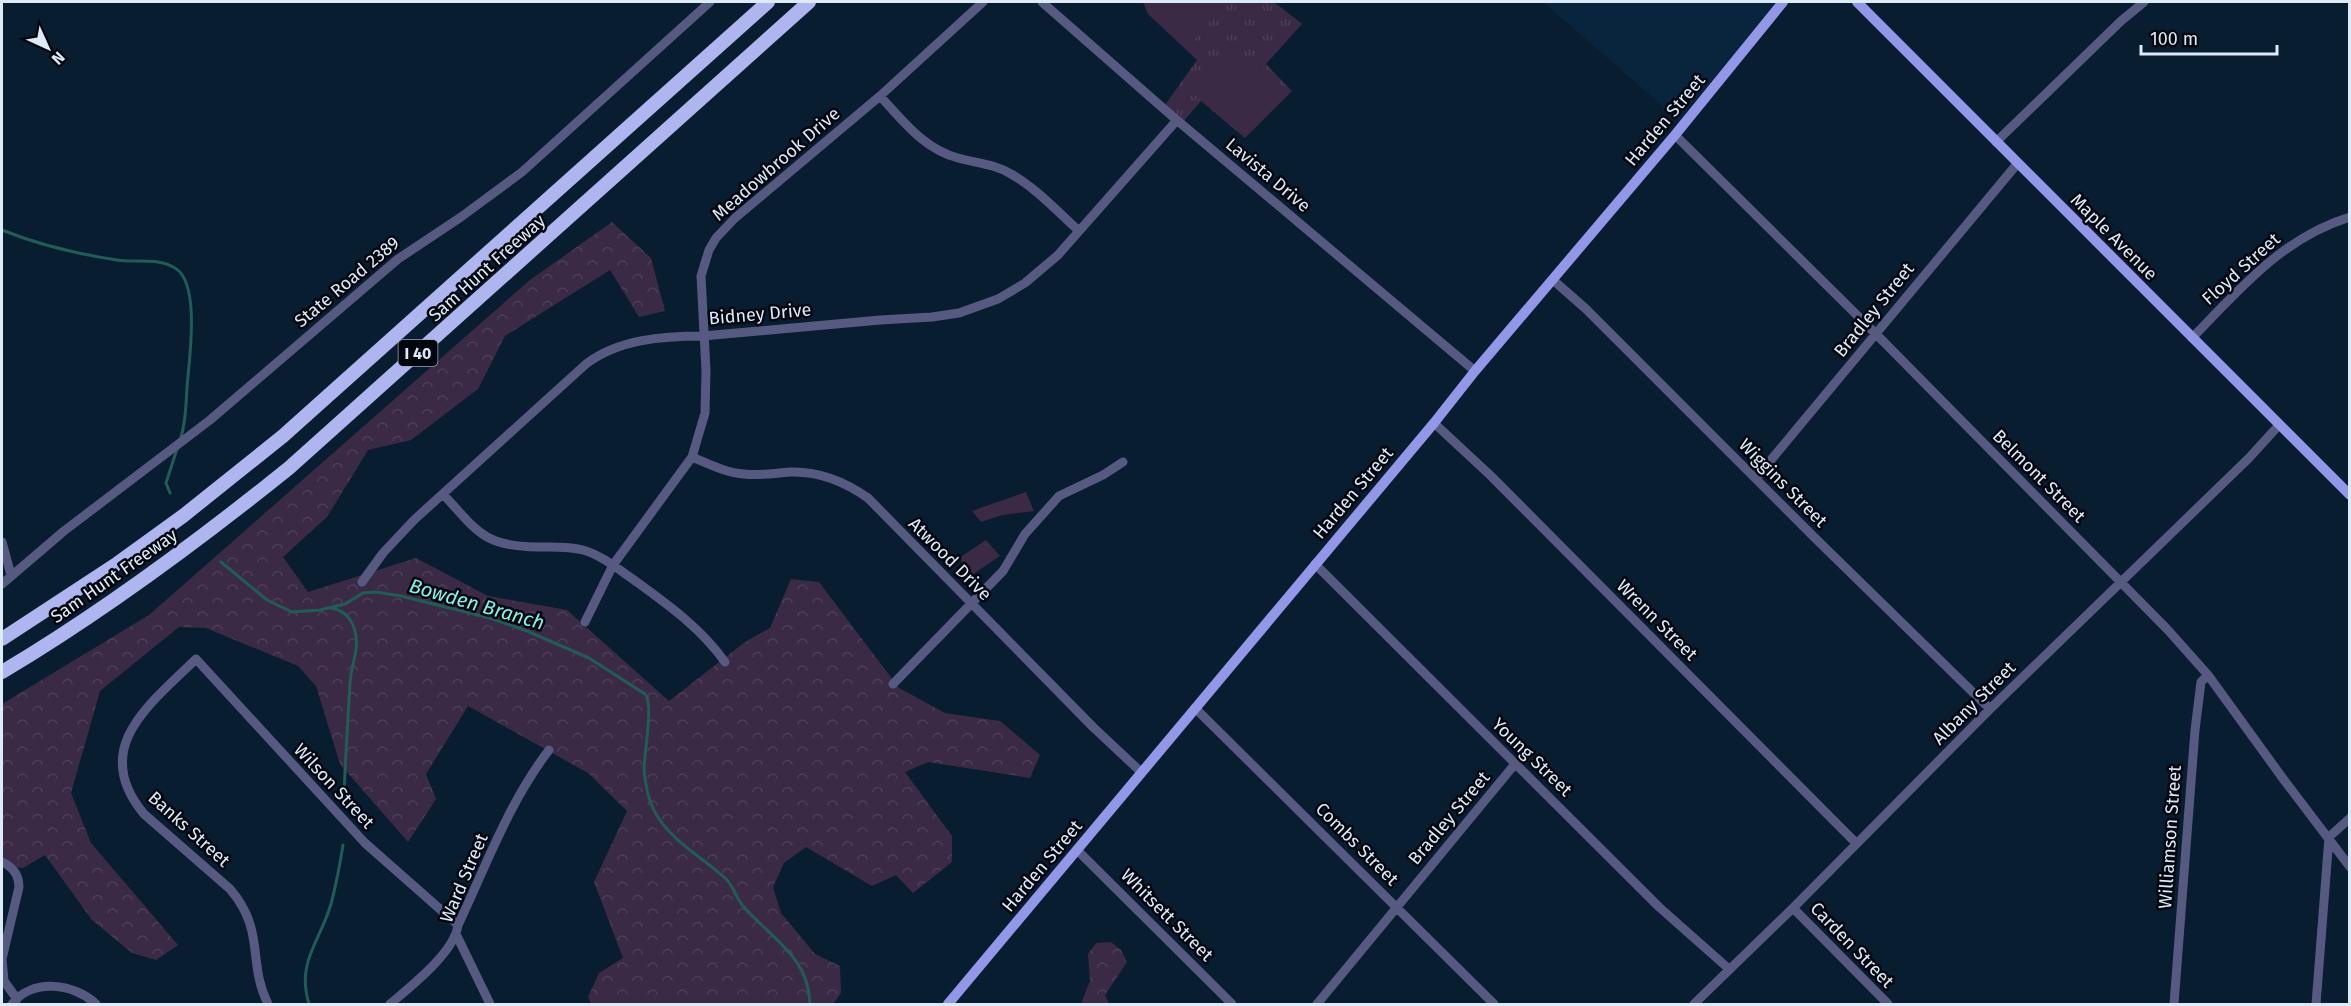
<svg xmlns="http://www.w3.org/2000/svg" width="2351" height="1006" viewBox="0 0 2351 1006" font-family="'Fira Sans',sans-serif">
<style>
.built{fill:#09243d}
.grass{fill:url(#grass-tufts)}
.forest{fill:url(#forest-crowns)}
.park{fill:#3a2a45}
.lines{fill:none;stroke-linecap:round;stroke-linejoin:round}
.stream{stroke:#215c57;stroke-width:3}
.minor{stroke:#565a80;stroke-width:9}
.major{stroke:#9297e7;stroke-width:10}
.highway{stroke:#afb5ef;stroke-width:14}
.labels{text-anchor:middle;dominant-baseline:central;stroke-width:5;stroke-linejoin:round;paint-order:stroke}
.shield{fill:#02070f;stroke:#9ba6b2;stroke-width:1.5}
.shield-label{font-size:16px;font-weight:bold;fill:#ddeaf8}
.street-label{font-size:18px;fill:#ddeaf8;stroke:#02070f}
.water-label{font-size:20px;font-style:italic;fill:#82f5ea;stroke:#02070f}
</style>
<defs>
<pattern id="grass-tufts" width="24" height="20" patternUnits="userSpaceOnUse" patternTransform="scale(1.5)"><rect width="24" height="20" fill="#3a2a45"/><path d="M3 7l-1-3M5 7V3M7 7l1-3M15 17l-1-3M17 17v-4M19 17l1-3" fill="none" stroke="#4d3f57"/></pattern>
<pattern id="forest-crowns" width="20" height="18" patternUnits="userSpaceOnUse" patternTransform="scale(1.5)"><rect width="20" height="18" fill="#3a2a45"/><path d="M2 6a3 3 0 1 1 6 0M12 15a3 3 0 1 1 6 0" fill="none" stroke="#4d3f57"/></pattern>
</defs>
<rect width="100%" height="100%" fill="#081d30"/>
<path class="built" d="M1543,2H1778L1679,120Z"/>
<path class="grass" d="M1143,2H1274L1302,24L1266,64L1292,91L1245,138L1201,101L1183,122L1165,105L1197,60L1148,14Z"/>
<path class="forest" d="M612,222L651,258L665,311L639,317L610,270L505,336L478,389L411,440L368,450L327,517L283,557L308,592L416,558L488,596L567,610L669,701L745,642L770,628L791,579L819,582L899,688L945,713L1000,721L1040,755L1030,778L928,762L905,772L952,836V862L913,893L896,875L872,886L806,847L784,863L773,887L781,913L815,954L840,966L841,993L833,1004H591L588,997L599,973L623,958L594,882L627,811L588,773L468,706L426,774L436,799L408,842L340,764L316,686L298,666L206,628L179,627L100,691L71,793L91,843L178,945L156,960L132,953L92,920L45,855L23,868L2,867V704L149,615L530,280Z
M1111,942L1121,950L1127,962L1105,995L1109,1004H1081L1090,981L1088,954L1096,943Z"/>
<path class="park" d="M1148,2H1226L1187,48C1170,36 1155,22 1148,2Z
M1239,58L1260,63L1289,94L1245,136L1191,92L1217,62Z
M1026,492L1034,511L1003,515L981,522L972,511Z
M986,540L1000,556L972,575L959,558Z"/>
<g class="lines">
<path class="stream" d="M2,230C39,245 77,254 117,260C136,263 157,257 175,268C201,283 189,361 187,387C186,403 186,421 181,437
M170,493L166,483L177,449
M221,562L267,600L292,612L320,610L345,604L363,593L376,592L401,596L490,618L527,631L589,658L645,694C654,703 644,753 644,770C645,783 649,803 656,814C673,843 703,857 726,879C734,887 736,898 743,906C771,938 809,957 810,1004
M331,608C343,610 350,616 354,628C361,647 351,664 350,683C348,721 345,760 344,798
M309,1004C296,962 320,942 331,904C336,885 340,864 343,845"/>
<path class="minor" d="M1042,2L1172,116L1475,371
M880,96C903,121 924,149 958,158C976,163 995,164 1011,174C1036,188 1057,211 1078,230
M1675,135L1876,334L2167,629L2208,675L2284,780L2350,867
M1996,142L2121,21L2144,2
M1553,280L1586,309L1815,538L1990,709
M2192,338C2239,290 2283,237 2350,217
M1434,423L1491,476L1856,843
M692,457C709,464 726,473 744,474C760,476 775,473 790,472C819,471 844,481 868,498L1093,727L1141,772
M1756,478L2017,164
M443,494C478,532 483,546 537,547C552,547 568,546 583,550C601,555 618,569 634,580C667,604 701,628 725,662
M2,542L11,575
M1315,564L1659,907L1729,969
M362,582L383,553L414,520L586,364C619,339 663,336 703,336L880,320L932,317L959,313L998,299L1025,283L1058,255L1177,120
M2,584L64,531L210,420L398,259L461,217L522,172L710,2
M585,622L613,565L692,457L705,413L706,370L701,276L709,250L716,238L735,218L880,96L983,2
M893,684L1003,571L1025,534L1059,496L1103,475L1123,462
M1195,708L1494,1004
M1077,850L1232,1004
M2,862C13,867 19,875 19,887L2,959L4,981L17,999
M1793,908L1888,1004
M457,936L490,1004
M12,1004C32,978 74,983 96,1004
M268,1004C247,962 266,931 230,889L144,814C89,748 150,704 196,659L365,843L458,925
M390,1004C410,987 455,952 458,925C486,866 509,802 549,750
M1317,1004L1515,764
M1694,1004L1793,908L1990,709L2249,458L2279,425
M2174,1004L2195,730L2201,682L2208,675
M2316,1004L2329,837L2350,818"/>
<path class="major" d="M1857,2L2350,495
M948,1004L1434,423L1475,371L1675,135L1783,2"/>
<path class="highway" d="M2,639L118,563L183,516L283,436L768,2
M2,672C103,612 197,542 289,468L809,2"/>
</g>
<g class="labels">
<rect class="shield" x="398.5" y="340" width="39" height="26" rx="4.5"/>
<g class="shield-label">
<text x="418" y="353">I 40</text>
</g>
<g class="street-label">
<text transform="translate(1665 120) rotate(-50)">Harden Street</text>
<text transform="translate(776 164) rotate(-41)">Meadowbrook Drive</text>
<text transform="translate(1268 175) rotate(40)">Lavista Drive</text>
<text transform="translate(2114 237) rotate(45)">Maple Avenue</text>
<text transform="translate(487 268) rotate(-42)">Sam Hunt Freeway</text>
<text transform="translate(2241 269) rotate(-42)">Floyd Street</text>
<text transform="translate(347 282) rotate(-40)">State Road 2389</text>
<text transform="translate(1874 310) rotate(-51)">Bradley Street</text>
<text transform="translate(760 314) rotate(-5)">Bidney Drive</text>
<text transform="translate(2039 476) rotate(45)">Belmont Street</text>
<text transform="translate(1783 483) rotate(45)">Wiggins Street</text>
<text transform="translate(1353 493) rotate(-50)">Harden Street</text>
<text transform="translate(950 559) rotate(45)">Atwood Drive</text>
<text transform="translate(114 576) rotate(-35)">Sam Hunt Freeway</text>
<text transform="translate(1657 620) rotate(45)">Wrenn Street</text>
<text transform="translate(1974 703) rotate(-45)">Albany Street</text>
<text transform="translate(1532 757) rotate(44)">Young Street</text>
<text transform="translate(334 786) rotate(47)">Wilson Street</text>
<text transform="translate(1449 818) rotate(-50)">Bradley Street</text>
<text transform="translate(189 829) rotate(42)">Banks Street</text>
<text transform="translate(2170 837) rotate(-86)">Williamson Street</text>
<text transform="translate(1357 844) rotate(45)">Combs Street</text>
<text transform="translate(1042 866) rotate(-50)">Harden Street</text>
<text transform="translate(464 878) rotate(-67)">Ward Street</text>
<text transform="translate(1167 915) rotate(45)">Whitsett Street</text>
<text transform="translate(1852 945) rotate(46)">Carden Street</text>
</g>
<g class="water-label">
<text transform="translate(477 604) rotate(16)">Bowden Branch</text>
</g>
</g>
<rect width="2351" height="1006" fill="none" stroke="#ddeaf8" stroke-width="6"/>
<g transform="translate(48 48) rotate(135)" stroke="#02070f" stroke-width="4.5" paint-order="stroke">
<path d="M0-4.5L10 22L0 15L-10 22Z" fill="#ddeaf8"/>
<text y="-9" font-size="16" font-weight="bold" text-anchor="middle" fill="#ddeaf8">N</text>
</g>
<path d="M2141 45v9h136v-9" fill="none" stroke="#ddeaf8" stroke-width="3"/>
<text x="2150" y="45" font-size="18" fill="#ddeaf8" stroke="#02070f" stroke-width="4.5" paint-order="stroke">100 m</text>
</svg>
